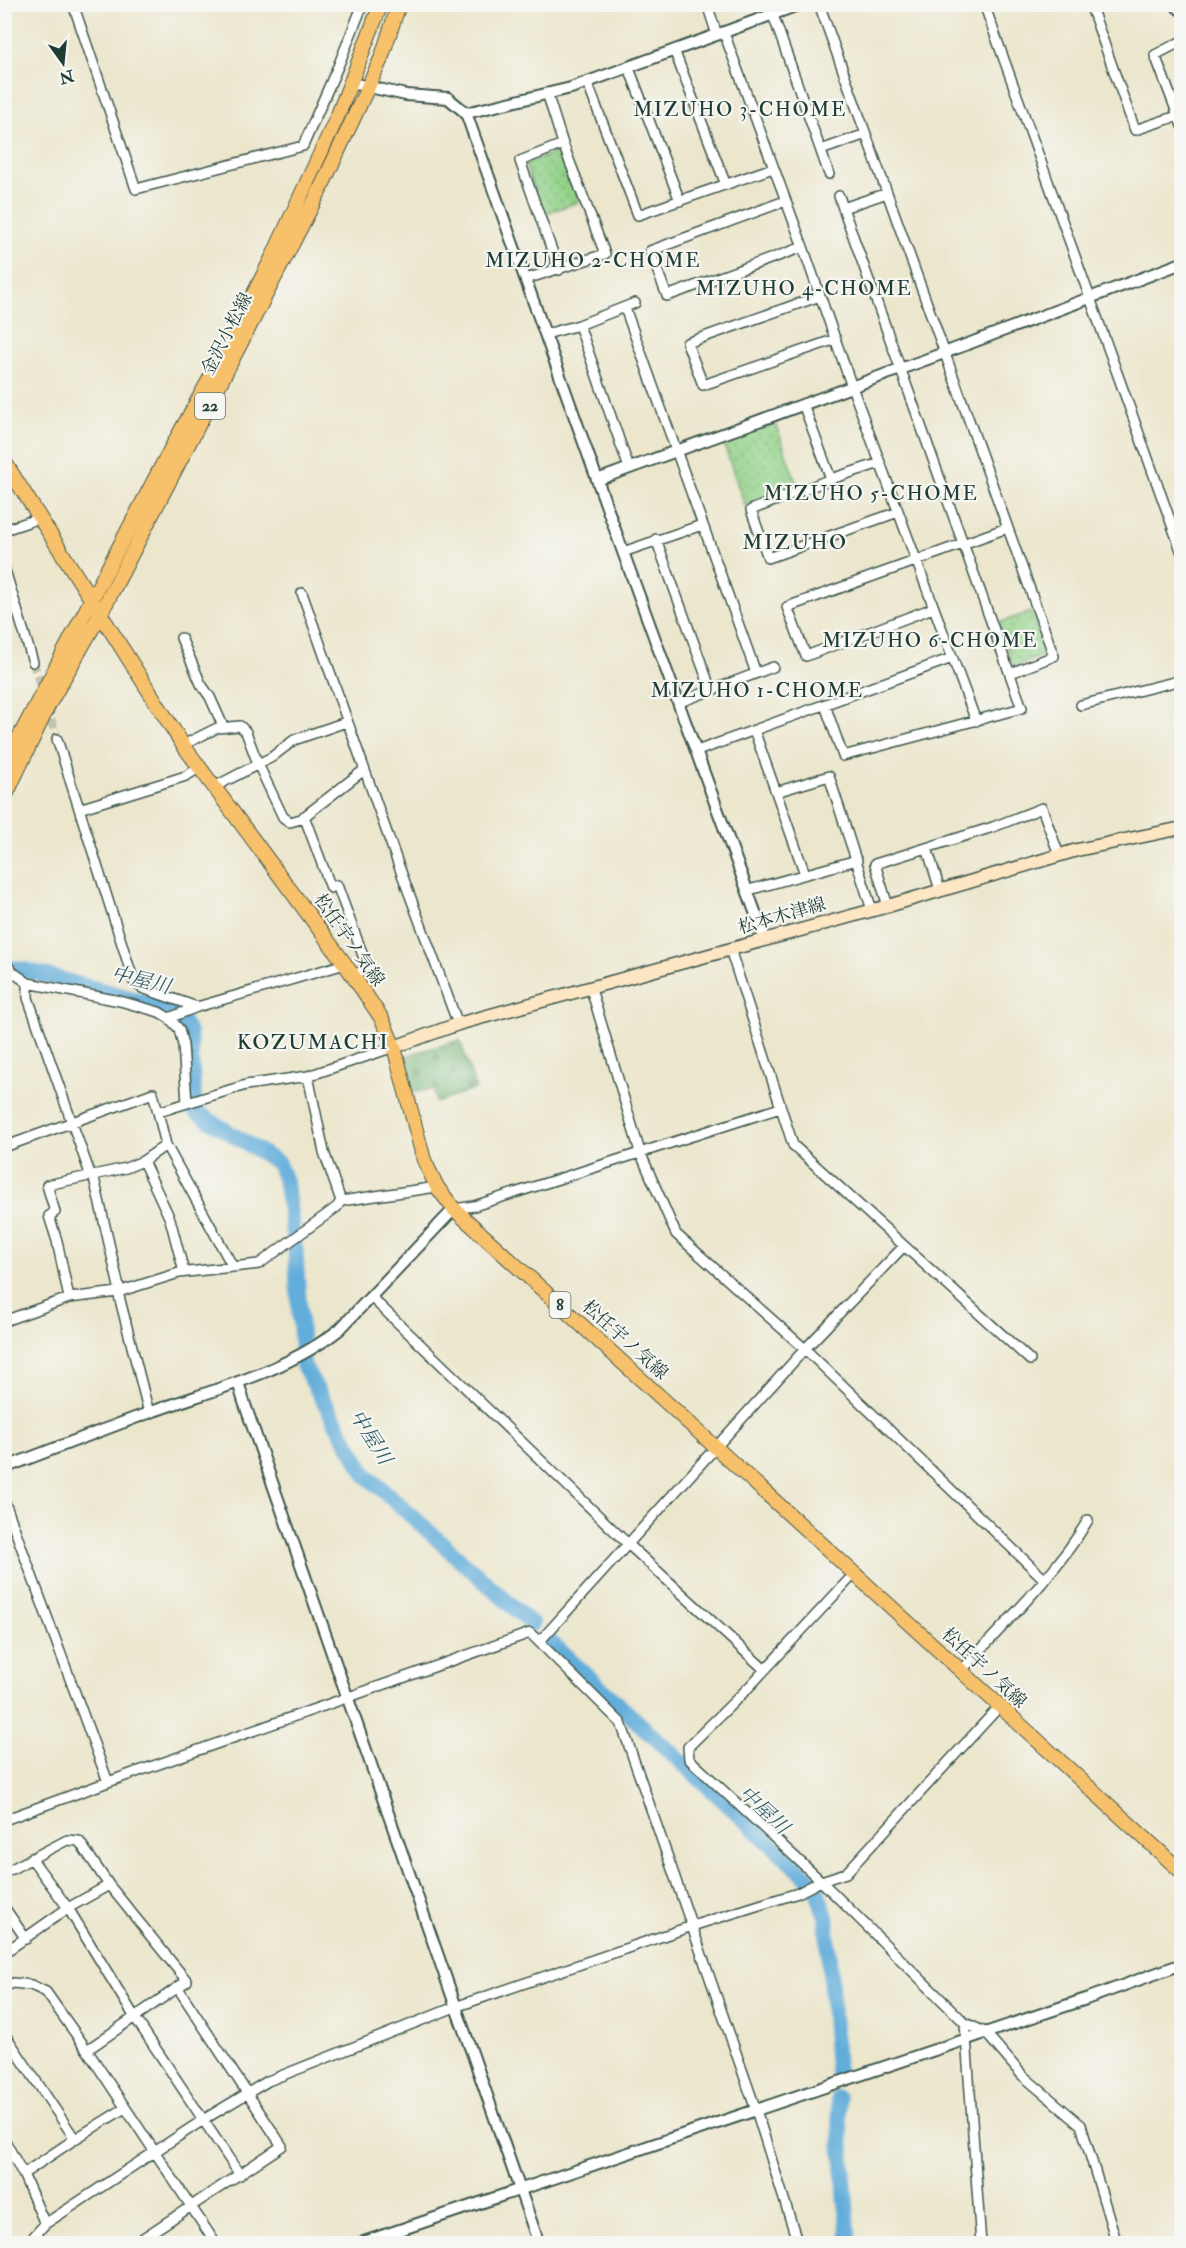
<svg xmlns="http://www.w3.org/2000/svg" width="1186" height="2248" viewBox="0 0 1186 2248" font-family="'IM FELL Double Pica','Noto Serif JP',serif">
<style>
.forest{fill:url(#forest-firs);stroke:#4a7854;stroke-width:1.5}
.park{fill:url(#park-dots);stroke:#58875e;stroke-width:1.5}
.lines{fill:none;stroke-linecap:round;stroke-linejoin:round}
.river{stroke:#62adda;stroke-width:16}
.minor-tunnel{stroke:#c2c4ae;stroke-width:9;stroke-dasharray:9 4.5;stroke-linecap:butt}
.minor-casing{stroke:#3e564b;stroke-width:12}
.tertiary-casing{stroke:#3e564b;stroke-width:14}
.secondary-casing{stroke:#3e564b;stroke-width:15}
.primary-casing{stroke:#3e564b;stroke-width:16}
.minor{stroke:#fff;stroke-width:9}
.tertiary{stroke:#fff;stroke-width:10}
.secondary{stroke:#fce6c4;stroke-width:12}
.primary{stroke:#f7c06b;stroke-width:14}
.labels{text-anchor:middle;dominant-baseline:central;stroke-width:4.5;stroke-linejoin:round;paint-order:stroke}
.shield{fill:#f6f6f2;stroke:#60746d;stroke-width:1.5}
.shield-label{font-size:16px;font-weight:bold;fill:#1f3d34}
.street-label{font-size:18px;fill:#1f3d34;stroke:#f6f6f2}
.neighbourhood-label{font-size:20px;letter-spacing:1.5px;fill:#1f3d34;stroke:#f6f6f2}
.water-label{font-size:20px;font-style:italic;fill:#335f66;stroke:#f6f6f2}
.quarter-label{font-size:21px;letter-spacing:1.5px;fill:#1f3d34;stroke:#f6f6f2}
</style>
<defs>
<pattern id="forest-firs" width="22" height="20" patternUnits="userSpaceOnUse" patternTransform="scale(1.5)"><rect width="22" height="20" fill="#74b374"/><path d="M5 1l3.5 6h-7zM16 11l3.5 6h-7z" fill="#5f9360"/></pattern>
<pattern id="park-dots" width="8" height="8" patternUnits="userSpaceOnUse" patternTransform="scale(1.5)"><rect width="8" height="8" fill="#91d188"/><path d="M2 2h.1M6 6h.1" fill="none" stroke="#76ab70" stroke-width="1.8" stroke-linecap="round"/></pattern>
</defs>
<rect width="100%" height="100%" fill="#f6f6f2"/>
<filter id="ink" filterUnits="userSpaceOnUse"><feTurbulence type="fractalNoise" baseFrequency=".0167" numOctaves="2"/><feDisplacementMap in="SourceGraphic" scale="12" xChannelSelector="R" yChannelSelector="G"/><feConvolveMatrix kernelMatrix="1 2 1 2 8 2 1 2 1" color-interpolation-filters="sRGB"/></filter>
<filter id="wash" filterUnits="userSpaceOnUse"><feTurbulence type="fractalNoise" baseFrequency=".008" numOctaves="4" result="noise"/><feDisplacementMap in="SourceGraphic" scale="24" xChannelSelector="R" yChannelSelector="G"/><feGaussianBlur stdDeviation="1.35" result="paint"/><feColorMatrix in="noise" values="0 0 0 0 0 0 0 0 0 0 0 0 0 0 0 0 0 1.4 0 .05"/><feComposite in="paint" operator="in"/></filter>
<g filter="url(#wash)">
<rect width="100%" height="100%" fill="#ebe6cc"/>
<path class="forest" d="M460,1040L476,1089L436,1103L433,1089L411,1093L403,1065L408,1055Z"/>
<path class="park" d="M561,150L579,202L543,214L525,164Z
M776,424L798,488L745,506L723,442Z
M1031,612L1046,654L1014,667L998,623Z"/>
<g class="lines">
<path class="river" d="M4,967L25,970L175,1010L189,1033L195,1111L278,1163L286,1184L293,1234
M295,1246L303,1365L366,1475L532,1624
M547,1639L807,1877L817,1891L826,1917L837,2070
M838,2098L849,2244"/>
</g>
</g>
<g filter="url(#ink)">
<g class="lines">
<path class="minor-tunnel" d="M33,662L43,693
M47,707L57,739"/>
<g class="minor-casing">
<path id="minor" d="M73,4L136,189L303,146L339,64L363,4
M707,4L717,35
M819,4L1054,656L1011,673
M984,4L1182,553
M1090,4L1135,130L1177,116
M773,15L829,174
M724,33L803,247L852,387L976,721
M1182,41L1155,55L1182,126
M674,50L726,185
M629,68L680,201
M587,82L638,215L773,168
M821,150L866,134
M839,196L843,208
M785,201L650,251L667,296L803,247
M559,270L520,161L563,144
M526,279L605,254L563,144L547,93
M820,296L687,343L703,385L836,339
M625,308L756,673
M579,325L629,468
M546,334L579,325L635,303
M803,404L831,479
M880,463L831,479L751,510L768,558L898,512
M4,530L40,518
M656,539L711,690
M623,552L702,525
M4,567L33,662
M302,593L397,861L458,1024
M933,608L806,656L787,607L1007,528
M181,638L201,684L210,697L223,726
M680,702L773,667
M825,705L843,756L1022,708L843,208L887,193
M1081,705L1182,680
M754,730L805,874
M57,739L134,982L142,988L197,1007
M183,745L217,728L240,726L246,732L258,764L283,817L290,822L301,819L364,770
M697,751L952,658
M214,787L272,757L294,740L346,722
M776,792L829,776L872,910
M79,809L186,776L199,768
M304,816L331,888
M927,848L940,890
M337,885L368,969L353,975
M749,890L857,860
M888,906L875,864L993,827L1042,808L1059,855
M730,949L793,1145L1030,1360
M4,962L14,973L28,983L120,1001L159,1012L169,1018L197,1007L345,964
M28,983V998L89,1171L94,1178L119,1287L118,1292L149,1413
M591,989L640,1152L676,1234L805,1349L1044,1579
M169,1018L179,1029L183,1045L187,1103
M308,1076L324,1152L341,1201
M166,1145L143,1161L170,1219L184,1272
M4,1147L153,1093L158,1112
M454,1209L474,1206L780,1108
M233,1267L166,1145L158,1112L246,1085L308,1076L394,1047
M371,1297L629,1545L764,1669
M69,1298L57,1241L49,1216L55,1212L47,1185L126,1168L143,1161
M4,1321L69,1298L118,1292L179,1273L259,1264L337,1207L341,1201L437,1187
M4,1500L108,1782
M855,1573L749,1687L688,1747L689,1759L821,1881L965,2023L985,2032L1022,2075L1081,2125L1117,2244
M540,1641L805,1349L904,1246
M962,1670C1004,1624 1057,1573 1088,1520
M4,1820L108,1782L530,1633L621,1723L756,2110L798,2244
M31,1858L68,1908L134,2016L240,2175
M4,1873L67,1840L79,1841L109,1885L187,1981L87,2050
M4,1907L26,1939
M4,1953L68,1908L109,1885
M4,1987L13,1983L31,1985L46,1992L87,2050L216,2244
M965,2023L981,2244
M4,2033L75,2139
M4,2139L23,2174L45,2224
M23,2174L75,2139L125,2108
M27,2244L45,2224L203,2120L268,2081L455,2007L692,1926L798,1893L821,1881L846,1873L999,1707
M134,2244L282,2146L178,1988"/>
</g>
<g class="tertiary-casing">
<path id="tertiary" d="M1174,4L1182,11
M351,83L406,95L448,98L466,113L623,552L765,939
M466,113L571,88L801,4
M597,480L944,353L1182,263
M238,1382L244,1402L539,2244
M4,1468C53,1449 102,1430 151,1412C215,1389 286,1372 340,1329L454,1209
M358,2244L1086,1999L1182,1964"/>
</g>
<g class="secondary-casing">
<path id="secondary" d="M394,1047L458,1024L888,906L1077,850L1182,828"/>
</g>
<g class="primary-casing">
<path id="primary" d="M4,461L183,745L345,964L382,1019L394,1047L424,1160L437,1187L454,1209L1182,1872
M4,766L167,456L218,364L273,256L338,115L381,4
M4,799L49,704L101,613L319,192L381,59L399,4"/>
</g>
<use href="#minor" class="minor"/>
<use href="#tertiary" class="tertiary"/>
<use href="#secondary" class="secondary"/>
<use href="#primary" class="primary"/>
</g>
</g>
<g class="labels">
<g class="shield">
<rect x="195" y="393" width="30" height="26" rx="4.5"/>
<rect x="549.5" y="1292" width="21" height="26" rx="4.5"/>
</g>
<g class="shield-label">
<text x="210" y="406">22</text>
<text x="560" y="1305">8</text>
</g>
<g class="street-label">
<text transform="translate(227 334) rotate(-63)">金沢小松線</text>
<text transform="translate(782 916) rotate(-16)">松本木津線</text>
<text transform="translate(349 940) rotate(55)">松任宇ノ気線</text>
<text transform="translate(625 1340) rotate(42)">松任宇ノ気線</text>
<text transform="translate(984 1668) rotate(43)">松任宇ノ気線</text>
</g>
<g class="neighbourhood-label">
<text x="740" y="109">MIZUHO 3-CHOME</text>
<text x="593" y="260">MIZUHO 2-CHOME</text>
<text x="804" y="288">MIZUHO 4-CHOME</text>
<text x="871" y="493">MIZUHO 5-CHOME</text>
<text x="930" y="640">MIZUHO 6-CHOME</text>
<text x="757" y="690">MIZUHO 1-CHOME</text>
</g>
<g class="water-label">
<text transform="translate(141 980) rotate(14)">中屋川</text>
<text transform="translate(371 1437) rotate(58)">中屋川</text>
<text transform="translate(764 1810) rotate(43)">中屋川</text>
</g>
<g class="quarter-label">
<text x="795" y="542">MIZUHO</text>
<text x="313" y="1042">KOZUMACHI</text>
</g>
</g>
<rect width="1186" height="2248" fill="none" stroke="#f6f6f2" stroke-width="24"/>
<g transform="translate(63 63) rotate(165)" stroke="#f6f6f2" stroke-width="4.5" paint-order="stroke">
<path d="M0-4.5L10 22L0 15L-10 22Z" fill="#1f3d34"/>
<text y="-9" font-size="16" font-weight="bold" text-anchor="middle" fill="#1f3d34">N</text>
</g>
</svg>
